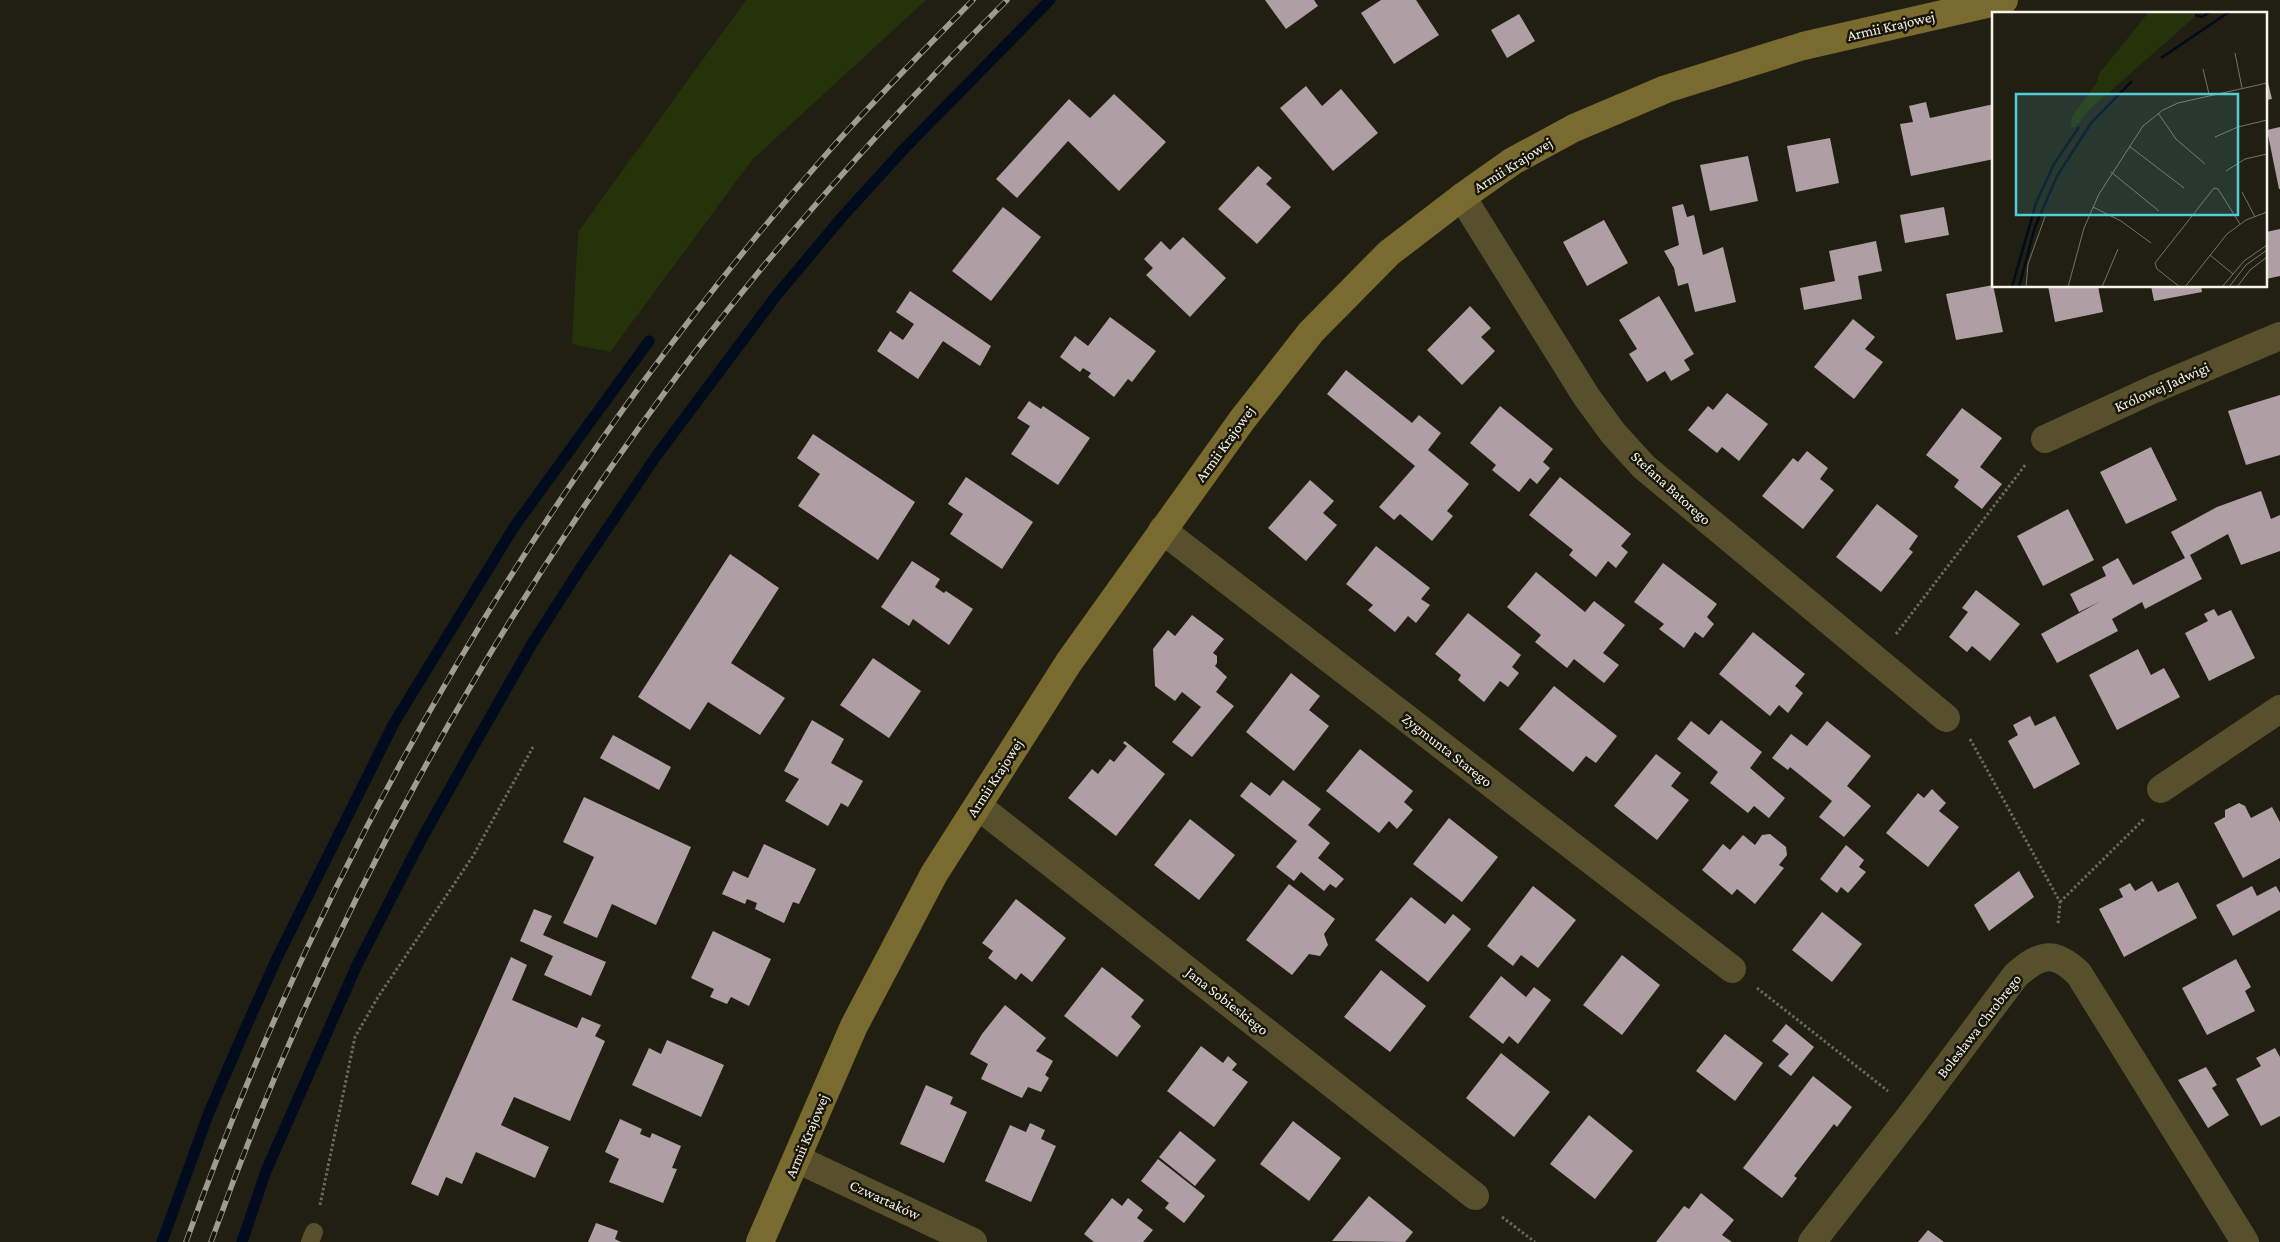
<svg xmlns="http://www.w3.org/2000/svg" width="2280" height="1242" viewBox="0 0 2280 1242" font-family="'Crimson Pro',serif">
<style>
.green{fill:#25330a}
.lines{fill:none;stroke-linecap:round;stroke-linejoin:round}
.stream{stroke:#000b1d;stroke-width:11}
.building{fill:#b09ea5}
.path{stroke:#6b695d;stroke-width:3;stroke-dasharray:2.5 2.5;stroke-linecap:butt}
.lane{stroke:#584f2c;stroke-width:18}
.street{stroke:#584f2c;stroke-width:28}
.secondary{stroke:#796a2f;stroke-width:28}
.rail-casing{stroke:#9e9c92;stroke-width:5.5}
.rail{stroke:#181509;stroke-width:4;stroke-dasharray:11;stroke-linecap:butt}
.labels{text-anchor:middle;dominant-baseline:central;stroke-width:5;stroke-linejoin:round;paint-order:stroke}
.street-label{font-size:15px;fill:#f5f4eb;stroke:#181509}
.inset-river{fill:none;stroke:#000b1d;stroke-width:2.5}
.inset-road{fill:none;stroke:#767469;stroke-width:1}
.view{fill:#52ccd6;fill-opacity:0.15;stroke:#52ccd6;stroke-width:2.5}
.inset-edge{fill:none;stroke:#f5f4eb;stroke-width:2.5}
</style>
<rect width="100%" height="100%" fill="#211f12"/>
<path class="green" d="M746,0H926L752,160L610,352L572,344L578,232Z"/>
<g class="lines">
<path class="stream" d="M162,1242L208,1115L242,1036L277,958L394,723L514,527L649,341
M242,1242L266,1171L356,967L420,842L472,749L533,642L580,569L657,455L776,296L843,216L904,149L1050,0"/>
</g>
<path class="building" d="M1265,0H1314L1318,6L1286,29Z
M1381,0H1416L1439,35L1394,64L1361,13Z
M1519,14L1535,41L1507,58L1491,30Z
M2266,74L2272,99L2266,100Z
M1306,86L1322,106L1341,89L1378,133L1333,171L1280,108Z
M1114,94L1166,142L1119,191L1068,141L1017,198L996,179L1069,99L1090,118Z
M1926,102L1930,118L1994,104V159L1911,176L1900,124L1913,122L1909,106Z
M2280,127V189H2279L2267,130Z
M1830,138L1839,183L1796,192L1787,146Z
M1748,156L1758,201L1710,211L1700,165Z
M1258,166L1272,178L1266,184L1291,207L1257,244L1218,209Z
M1683,204L1687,217L1694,215L1703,255L1723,247L1736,302L1695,312L1688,283L1678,286L1674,268L1664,251L1679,245L1672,207Z
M1003,207L1041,237L991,301L952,271Z
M1944,207L1949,235L1905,243L1900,215Z
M1604,220L1628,263L1587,286L1563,242Z
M2280,229V276L2266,279V232Z
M1183,237L1226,278L1190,317L1146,275L1153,268L1144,259L1161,241L1170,250Z
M1876,241L1882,271L1858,276L1862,299L1804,310L1800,288L1835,281L1829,251Z
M1993,285L2003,332L1956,340L1946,294Z
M2048,286H2098L2103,312L2055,322Z
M2151,286H2201L2202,292L2154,301Z
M910,291L991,346L980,366L943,341L918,379L877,351L890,331L903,340L914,324L896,312Z
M1659,296L1694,354L1684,360L1690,370L1671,381L1665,371L1647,382L1629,354L1637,349L1619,320Z
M1470,306L1491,328L1481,337L1495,351L1462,385L1427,350Z
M1110,317L1156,351L1132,382L1128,379L1114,397L1088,377L1091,373L1083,368L1080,372L1060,357L1075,336L1088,346Z
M1853,319L1875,337L1865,349L1883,362L1854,399L1814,367Z
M1346,370L1412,423L1419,415L1441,433L1428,450L1469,484L1447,511L1453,516L1432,541L1400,514L1394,520L1379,507L1415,466L1327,394Z
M1727,393L1768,424L1739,461L1722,447L1717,453L1688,430L1708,406L1713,410Z
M2280,395V455L2246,465L2228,411Z
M1029,401L1041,409L1043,406L1090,438L1058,485L1011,454L1030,426L1017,418Z
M1500,406L1553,449L1543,462L1550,468L1537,484L1530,478L1519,492L1492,470L1496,465L1470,443Z
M1962,408L2002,438L1980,467L2002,484L1982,509L1954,487L1959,480L1926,455Z
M813,434L915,502L878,560L798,506L820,474L797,458Z
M2151,447L2177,500L2126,524L2100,472Z
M1807,451L1828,468L1820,479L1834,490L1803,529L1762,496L1793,458L1798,462Z
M966,477L1033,522L1002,569L950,534L963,514L948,504Z
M1560,477L1631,534L1621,546L1628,552L1616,568L1608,561L1596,577L1569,555L1573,550L1529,515Z
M1310,480L1334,501L1323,513L1337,525L1306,561L1268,528Z
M2261,491L2271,519L2280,515V551L2241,565L2228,534L2190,555L2202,579L2145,609L2142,602L2112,619L2118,631L2057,663L2041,634L2101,601L2079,612L2070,594L2106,576L2102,567L2118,558L2133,585L2185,558L2171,532L2217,507Z
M1877,504L1918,536L1909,549L1913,552L1881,592L1836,557Z
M2068,509L2094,560L2043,586L2017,536Z
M1376,546L1430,588L1421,599L1430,605L1416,623L1408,616L1395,632L1368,610L1373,605L1346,584Z
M730,554L779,588L731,663L785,698L760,735L708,702L690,730L638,697Z
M912,561L940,579L935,587L944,593L946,591L973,609L949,645L913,619L909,626L881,607Z
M1663,563L1717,604L1707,617L1714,624L1703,638L1695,632L1684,648L1659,629L1664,624L1634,602Z
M1536,572L1585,612L1594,601L1625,625L1603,653L1619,665L1604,683L1574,659L1567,668L1535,642L1541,635L1507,607Z
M1976,590L2020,624L1990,661L1972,646L1967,652L1949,637L1968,612L1962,608Z
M2214,609L2218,616L2231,610L2255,658L2209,681L2185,633L2208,621L2204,614Z
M1468,613L1521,655L1512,667L1519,673L1508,687L1500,681L1484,702L1458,680L1461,675L1435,654Z
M1192,615L1224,639L1213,653L1217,656V663L1215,666L1227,677L1216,692L1234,706L1192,757L1172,742L1201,707L1182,692L1175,701L1155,686L1153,649L1168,630L1175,636Z
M1753,632L1805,674L1795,686L1803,693L1788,713L1779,705L1770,716L1719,674Z
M2138,649L2151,675L2164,668L2180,697L2117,730L2089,675Z
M873,658L921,691L889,738L840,705Z
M1291,673L1320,696L1309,710L1329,726L1294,771L1246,732Z
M1554,686L1617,736L1596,763L1586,756L1573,772L1519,729Z
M2030,716L2035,726L2055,716L2080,764L2034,789L2008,741L2018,735L2013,725Z
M812,720L844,739L831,763L863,781L848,807L841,803L828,826L785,801L799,779L784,771Z
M1721,720L1762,752L1750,768L1785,798L1769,818L1754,806L1748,813L1710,783L1718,772L1677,739L1691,721L1709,735Z
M1827,721L1871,756L1847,786L1871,806L1844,837L1819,817L1832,801L1790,767L1788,770L1772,758L1791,734L1807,746Z
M613,735L671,767L659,790L600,758Z
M1125,741L1165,774L1116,836L1068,798L1092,769L1098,774L1110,759L1114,762L1127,746L1123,743Z
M1360,749L1413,791L1404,802L1413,810L1397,829L1389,821L1379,833L1326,791Z
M1656,754L1681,773L1671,786L1689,800L1657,840L1614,806Z
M1283,780L1321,809L1308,825L1330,843L1318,858L1344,879L1336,888L1330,884L1324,891L1301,872L1294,881L1276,867L1297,841L1240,796L1251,782L1270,796Z
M1932,789L1946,803L1939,811L1959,827L1928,867L1886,833L1918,793L1924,798Z
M584,797L691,847L656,925L612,904L597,938L563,923L594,857L563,842Z
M2239,803L2245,806L2251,818L2272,807L2280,822V858L2243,878L2214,823L2225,817V810Z
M1449,818L1498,857L1462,902L1413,864Z
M1190,819L1235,855L1199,900L1154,865Z
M1770,834L1786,847L1787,855L1779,865L1784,868L1755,904L1737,889L1732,895L1702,870L1723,844L1730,850L1743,835L1755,845L1762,835Z
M764,844L816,869L799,904L793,902L784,923L755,909L757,903L747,899L745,904L722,894L733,871L748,878Z
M1846,845L1864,860L1859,867L1866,872L1848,893L1841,887L1837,893L1820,879Z
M2019,871L2034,897L1989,931L1974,905Z
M2152,881L2158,892L2178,882L2197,918L2124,957L2099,909L2123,897L2119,889L2130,883L2135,891Z
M1289,884L1335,919L1324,934L1328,945L1320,956L1309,954L1292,975L1246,940Z
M1533,886L1576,920L1538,968L1521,955L1513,966L1487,946Z
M2252,886L2257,896L2276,886L2280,893V910L2233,936L2216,905Z
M1411,897L1445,924L1453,914L1471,929L1428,982L1375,940Z
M1016,899L1066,938L1032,982L1021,973L1016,980L988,958L993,951L982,943Z
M534,909L552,916L543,935L606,962L591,996L544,975L553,956L520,941Z
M1822,912L1862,944L1832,982L1792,950Z
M713,931L771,959L749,1006L731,997L727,1004L710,997L714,989L691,978Z
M1622,955L1660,985L1622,1035L1583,1005Z
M511,957L527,965L512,1000L577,1028L582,1017L601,1025L595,1036L605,1041L570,1121L514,1097L501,1125L549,1147L535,1178L476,1152L462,1184L446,1177L438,1196L411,1184Z
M2236,959L2251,987L2245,991L2255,1011L2207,1035L2182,988Z
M1102,967L1144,1000L1131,1017L1141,1026L1117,1057L1064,1016Z
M1381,970L1426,1006L1390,1052L1344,1017Z
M1501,976L1526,997L1534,987L1551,1000L1518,1044L1509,1036L1503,1044L1469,1017Z
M1005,1005L1046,1038L1036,1051L1053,1061L1045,1075L1049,1078L1041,1092L1028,1087L1022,1098L981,1079L988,1064L970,1054L982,1034Z
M1786,1024L1814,1047L1791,1076L1778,1066L1789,1054L1772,1041Z
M1725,1034L1763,1063L1735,1101L1696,1071Z
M667,1040L724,1065L701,1117L632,1085L649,1048L661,1054Z
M1201,1046L1223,1063L1228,1056L1237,1064L1232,1070L1248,1082L1214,1127L1167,1091Z
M2275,1048L2280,1057V1116L2261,1126L2236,1079L2261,1066L2256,1058Z
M1501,1053L1550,1092L1514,1137L1466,1098Z
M2206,1067L2217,1085L2212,1088L2229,1115L2208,1128L2178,1080Z
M1813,1076L1852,1107L1837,1127L1834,1124L1794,1176L1797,1178L1782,1198L1743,1168Z
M926,1085L953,1097L950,1104L967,1112L944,1163L900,1144Z
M1589,1115L1633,1151L1595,1199L1550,1164Z
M620,1119L642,1129L640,1134L650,1138L652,1133L681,1146L672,1168L677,1169L663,1203L609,1182L619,1159L605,1152Z
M1293,1121L1341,1158L1309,1201L1260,1164Z
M1030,1123L1045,1130L1041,1139L1056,1146L1031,1202L985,1181L1010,1125L1026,1132Z
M1180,1131L1216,1160L1195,1186L1159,1157Z
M1158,1159L1205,1196L1184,1223L1165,1208L1169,1203L1141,1181Z
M1701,1193L1734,1220L1722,1235L1732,1242H1656L1684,1206L1689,1209Z
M1369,1196L1413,1232L1405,1242L1332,1241Z
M1112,1198L1122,1206L1128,1198L1143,1210L1137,1218L1153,1230L1143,1242H1094L1084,1234Z
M596,1223L618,1231L615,1239L621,1242H588Z
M1928,1230L1944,1242H1918Z"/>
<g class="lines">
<path class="path" d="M1896,634L2026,464
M1970,739L2060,902L2058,924
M2060,902L2145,818
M1757,988L1888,1091
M320,1205L355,1037L378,997L473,856L533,747
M1502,1217L1535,1242"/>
<path class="lane" d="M310,1242L314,1232"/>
<path class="street" d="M1462,197L1586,396L1613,433L1644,467L1946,718
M2045,439L2154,389L2280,336
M1162,530L1732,969
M2161,789L2280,709
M978,806L1475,1196
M797,1159L973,1242
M1812,1242L1914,1111L2016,975C2041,953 2055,950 2079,974L2245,1242"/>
<path class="secondary" d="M760,1242L854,1026L934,874L1069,662L1242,420L1311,332L1389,253L1462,197L1513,161L1574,128L1666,89L1803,46L2004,0"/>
<g class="rail-casing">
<path id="rail" d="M186,1242C329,842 548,470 829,151C875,99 924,50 973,0
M211,1242C324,924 490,621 695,352C790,228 896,111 1007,0"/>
</g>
<use href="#rail" class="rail"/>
</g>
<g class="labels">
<g class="street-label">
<text transform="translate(1891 26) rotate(-13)">Armii Krajowej</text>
<text transform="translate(1513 165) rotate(-32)">Armii Krajowej</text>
<text transform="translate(2162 387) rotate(-24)">Królowej Jadwigi</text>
<text transform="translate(1225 444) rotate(-54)">Armii Krajowej</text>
<text transform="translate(1671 488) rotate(42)">Stefana Batorego</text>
<text transform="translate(1447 750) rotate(38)">Zygmunta Starego</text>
<text transform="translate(995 778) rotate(-57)">Armii Krajowej</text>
<text transform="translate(1227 1001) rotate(38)">Jana Sobieskiego</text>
<text transform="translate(1979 1026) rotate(-52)">Bolesława Chrobrego</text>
<text transform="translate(807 1136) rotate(-67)">Armii Krajowej</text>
<text transform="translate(885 1200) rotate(25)">Czwartaków</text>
</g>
</g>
<g transform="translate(1992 12)">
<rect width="275" height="275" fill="#211f12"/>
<path d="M157,0H208L97,98L83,116L79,115L80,105L106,69V63Z" fill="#25330a"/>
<path class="inset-river" d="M203,3L210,5L218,0M169,46L237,0M20,275L44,191L62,152L87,115M27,275L43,215L65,164L99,111L140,69"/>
<path class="inset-road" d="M243,41L250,76M211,57L217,82M166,101L184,127L213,152M223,125L246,115L275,108M137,134L192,176M234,159L253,147L275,142M119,160L167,199M250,180L263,205M101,195L129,209L159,231M218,243L241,262M34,275L36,252L54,202M76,275L92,216L107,182L151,114L171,98L186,91L275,71M110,275L126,237M188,275L165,257L163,251L222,176L226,177L248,212M193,275L235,222L254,208L275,200M230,275L252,249L275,233M237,275L254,253L275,238M245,275L258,258L275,245"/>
<path class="view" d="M24,82H246V203H24Z"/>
<rect width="275" height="275" class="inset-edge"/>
</g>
</svg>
